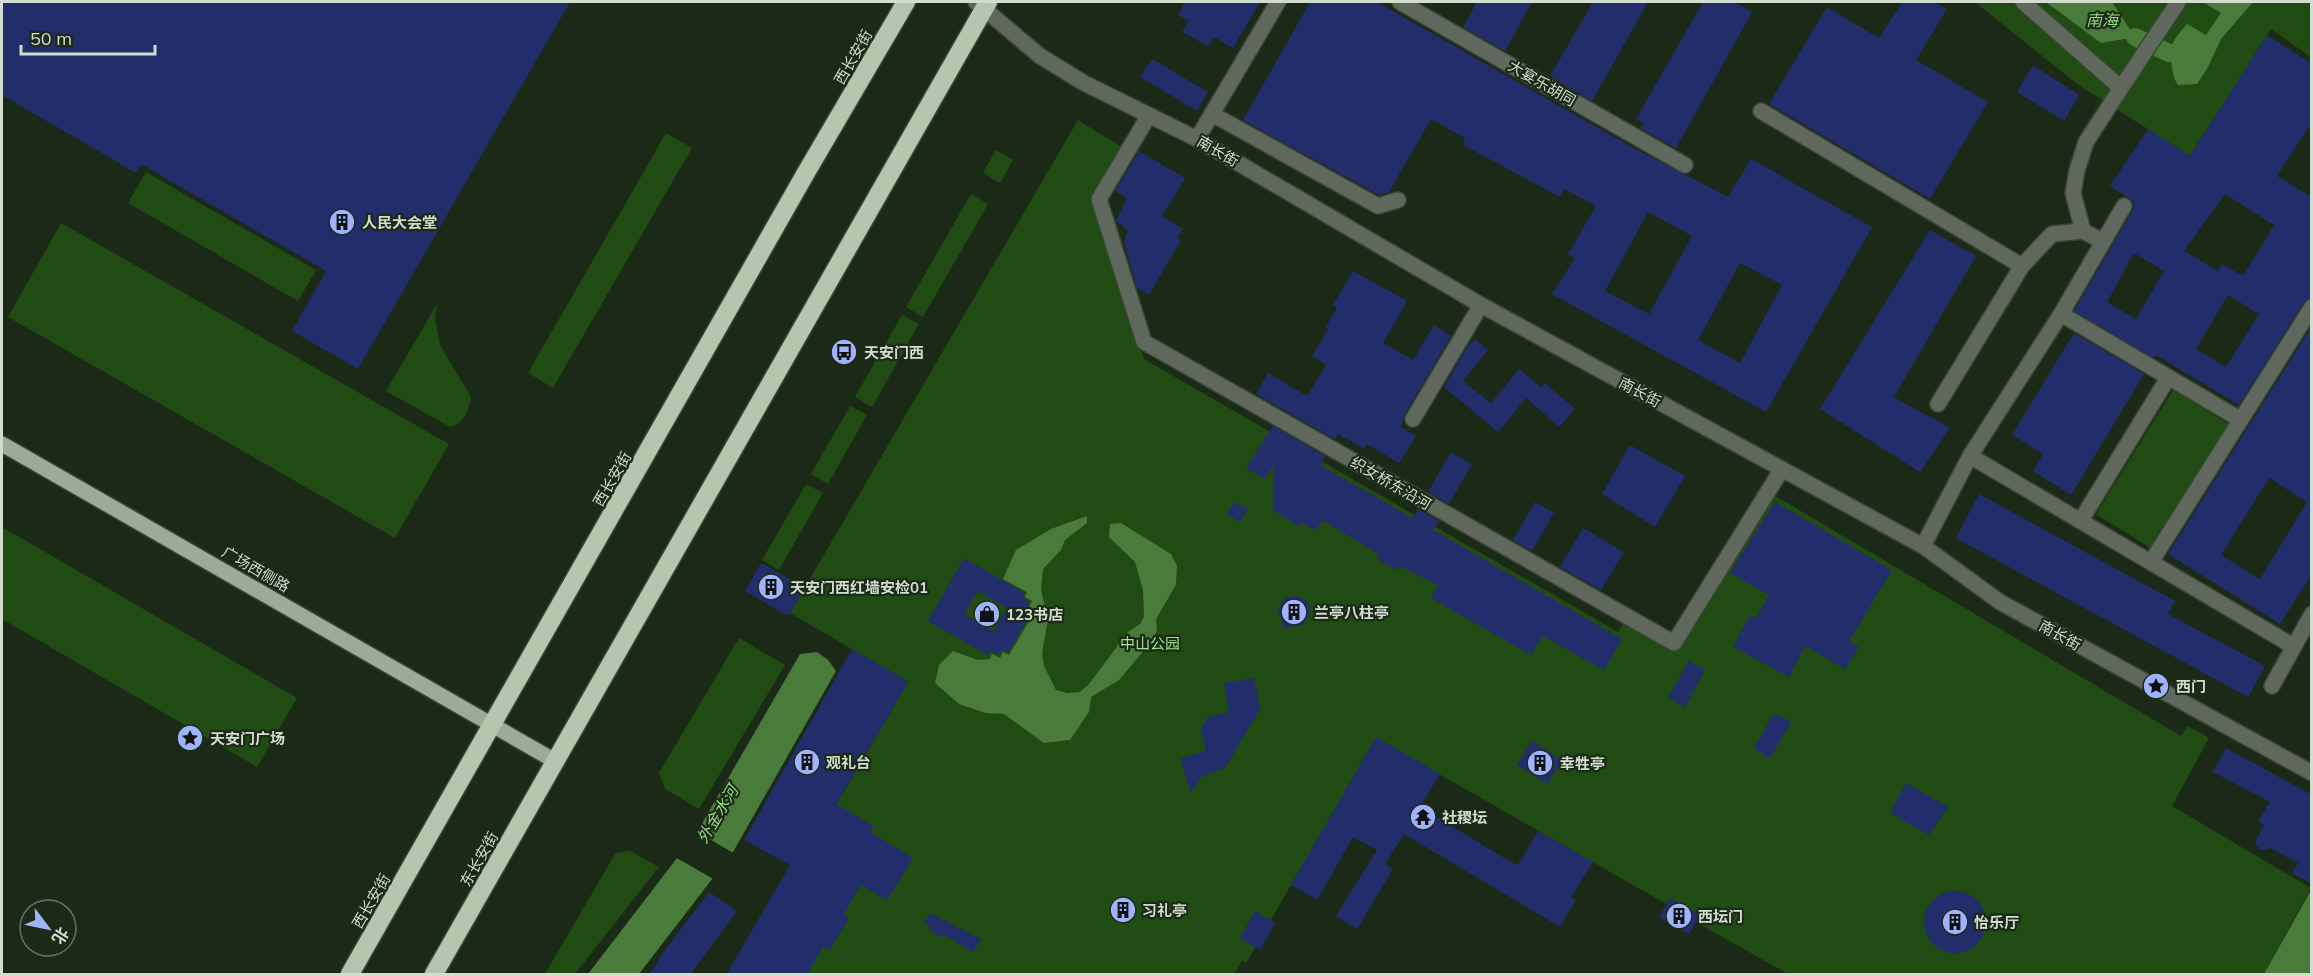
<svg xmlns="http://www.w3.org/2000/svg" width="2313" height="976" viewBox="0 0 2313 976" font-family="Mulish,'Noto Sans SC',sans-serif">
<style>
.green{fill:#204b13}
.water{fill:#497c3b}
.pier{fill:#1b2917}
.lines{fill:none;stroke-linecap:round;stroke-linejoin:round}
.canal{stroke:#497c3b;stroke-width:18}
.building{fill:#222d6c;fill-rule:evenodd}
.minor-casing{stroke:#384634;stroke-width:18}
.major-casing{stroke:#384634;stroke-width:18}
.highway-casing{stroke:#384634;stroke-width:21}
.minor{stroke:#60685e;stroke-width:15}
.major{stroke:#9bab97;stroke-width:15}
.highway{stroke:#b3c6ae;stroke-width:18}
.labels{text-anchor:middle;dominant-baseline:central;stroke-width:4.5;stroke-linejoin:round;paint-order:stroke}
.street-label{font-size:15px;fill:#d2dccf;stroke:#1b2917}
.poi-label{font-size:15px;font-weight:bold;fill:#d2dccf;stroke:#1b2917;text-anchor:start}
.park-label{font-size:15px;fill:#9ce48a;stroke:#1b2917}
.water-label{font-size:16px;font-style:italic;fill:#93da80;stroke:#1b2917}
</style>
<rect width="100%" height="100%" fill="#1b2917"/>
<path class="green" d="M1975,2H2311V57L2271,29L2190,156L2077,84Z
M1078,120L1120,146L1093,193L1144,359L1618,632L1626,620L1679,649L1772,494L2181,736L2188,726L2209,738L2172,806L2311,888L2264,974H1788L1696,922L1700,915L1670,898L1666,904L1376,738L1246,963L1242,961L1234,974H737L908,682L790,613Z
M666,133L692,148L553,388L528,373Z
M996,150L1013,160L1000,183L983,173Z
M146,172L316,270L298,301L128,203Z
M971,194L988,204L923,317L906,307Z
M61,223L449,444L395,538L8,317Z
M437,304L435,319L440,345L471,397C469,409 464,425 450,427L386,391Z
M902,315L919,324L872,407L855,397Z
M2173,390L2230,425L2152,549L2096,514Z
M850,406L867,415L828,484L811,474Z
M806,484L823,493L779,570L762,560Z
M2,527L297,698L257,767L2,619Z
M739,638L785,665L699,809L665,789L659,773Z
M628,850L659,867L575,974H545L615,854Z"/>
<path class="water" d="M2046,2H2112L2135,37L2101,43Z
M2203,2H2253L2221,39L2208,67L2197,84L2178,85C2174,79 2173,75 2172,67C2168,44 2173,41 2187,24L2206,35L2221,13Z
M1087,516V523L1065,540L1061,550L1043,569L1041,590L1048,620L1042,653L1044,666L1056,690L1067,693L1080,692L1089,684L1128,632L1140,624L1144,617L1143,590L1135,562L1109,537L1110,524L1121,523L1171,554L1177,566L1176,585L1156,619L1157,631L1141,654L1119,680L1091,697L1089,712L1070,740L1044,743L1004,714L986,713L959,704L935,683L939,665L953,651L978,660L990,659L992,654L1000,658L1003,652L1009,655L1035,611L1029,607L1032,601L1025,597L1027,592L1003,579L1016,550L1051,529Z
M817,652L828,660L836,671L733,852L639,974H588L697,832L800,654Z
M2311,890V974H2264Z"/>
<path class="pier" d="M694,830L735,854L715,880L675,857Z"/>
<g class="lines">
<path class="canal" d="M2135,37L2169,53"/>
</g>
<path class="building" d="M2,2H570L358,369L292,331L326,271L141,164L136,173L2,95Z
M1185,2H1260L1233,48L1214,37L1208,46L1182,32L1189,21L1178,15Z
M1310,2H1377L1630,146L1728,197L1751,159L1872,227L1766,412L1552,294L1575,258L1568,254L1596,206L1564,189L1560,197L1463,145L1465,138L1431,119L1389,192L1379,195L1243,120ZM1648,212L1692,236L1649,314L1605,291ZM1740,263L1782,285L1740,363L1698,340Z
M1477,2H1532L1505,51L1463,27Z
M1593,2H1648L1592,101L1550,76Z
M1703,2H1734L1752,12L1676,148L1640,128L1644,123L1636,119Z
M1902,2H1934L1947,9L1916,60L1988,102L1930,199L1769,104L1827,7L1879,38Z
M2267,35L2312,64V122L2277,176L2312,197V297L2304,302L2239,405L2156,355L2154,358L2074,311L2133,210L2134,201L2110,186L2148,129L2190,156ZM2225,194L2274,225L2243,276L2222,264L2218,271L2184,251ZM2134,253L2164,271L2136,319L2107,302ZM2228,295L2259,314L2226,367L2196,349Z
M1152,59L1208,92L1197,111L1140,77Z
M2033,65L2079,95L2064,121L2017,92Z
M1139,151L1185,178L1162,216L1183,229L1177,238L1181,240L1149,295L1137,288L1124,243L1128,230L1116,221L1127,198L1115,191Z
M1930,230L1976,256L1894,397L1950,428L1920,472L1820,409Z
M1353,271L1407,301L1383,343L1413,360L1434,325L1451,336L1404,415L1401,427L1416,436L1399,463L1367,444L1364,449L1338,434L1335,439L1256,394L1268,373L1307,396L1326,365L1312,356L1328,329L1325,328L1337,308L1333,305Z
M2312,326V574L2280,624L2168,554ZM2269,478L2307,502L2260,579L2221,555Z
M2074,333L2144,374L2071,495L2033,471L2043,454L2012,435Z
M1475,339L1488,350L1463,381L1491,403L1519,369L1541,387L1545,383L1575,409L1559,427L1526,398L1498,432L1444,387L1468,346Z
M1273,426L1325,456L1320,465L1412,518L1418,509L1439,521L1433,530L1622,639L1604,670L1543,636L1531,655L1431,598L1438,585L1400,566L1396,570L1377,559L1379,554L1322,520L1316,530L1301,522L1298,526L1273,510L1274,464L1265,479L1246,468Z
M1630,445L1685,476L1655,527L1602,494Z
M1451,452L1472,464L1449,504L1428,492Z
M1979,494L2175,601L2168,614L2265,666L2248,697L1956,538Z
M1234,502L1248,509L1240,522L1227,514Z
M1535,502L1554,513L1532,551L1513,540Z
M1775,502L1892,570L1849,641L1859,647L1845,669L1805,646L1789,677L1733,647L1750,615L1756,618L1769,595L1730,573Z
M1583,528L1624,552L1601,590L1560,567Z
M964,558L1024,593L1022,597L1030,602L1026,608L1032,611L1008,653L1002,649L999,655L991,651L988,655L928,621ZM978,591L1007,608L994,632L964,614Z
M761,563L805,588L788,616L745,591Z
M1297,595L1308,602L1310,614L1303,625L1284,628L1278,609L1285,598Z
M852,649L906,680V686L836,804L873,826L870,832L913,858L887,900L861,885L843,915L849,918L830,950L823,946L807,975H726L790,865L744,840Z
M1689,661L1705,670L1685,707L1668,697Z
M1254,678L1260,709L1225,768L1202,776L1191,793L1180,759L1206,751L1201,729L1208,717L1229,712L1224,683Z
M1774,713L1791,722L1770,758L1754,748Z
M1376,737L1440,774L1420,807L1511,862L1518,865L1538,831L1593,862L1571,897L1576,900L1560,927L1404,834L1385,864L1393,869L1357,929L1336,916L1377,850L1353,837L1317,900L1291,885Z
M1532,741L1562,760L1547,784L1517,765Z
M2226,748L2312,795V884L2292,873L2298,863L2270,848L2264,850L2259,849L2255,843L2264,825L2258,822L2270,802L2213,772Z
M1906,783L1948,807L1929,835L1890,813Z
M1924 922a31 31 0 1 1 62 0a31 31 0 1 1-62 0Z
M709,892L737,911L690,975H649L665,950Z
M1670,898L1700,915L1689,934L1659,917Z
M1112 910a11 11 0 1 1 22 0a11 11 0 1 1-22 0Z
M1255,911L1275,923L1260,950L1240,938Z
M930,913L981,939L973,952L943,934L941,937L929,929L931,927L924,923Z"/>
<g class="lines">
<g class="minor-casing">
<path id="minor" d="M976,2L1040,56L1084,83L1197,139L1481,305L1923,546L2000,602L2312,773
M1400,2L1685,165
M2023,2L2121,88L2178,2
M1761,111L2022,266
M1212,114L1378,206L1398,200
M1148,117L1099,199L1144,342L1674,643L1782,469
M1197,139L1278,2
M2083,231L2073,193L2077,170L2086,142L2121,88
M2061,314L2241,420
M1938,404L2022,266L2052,234L2083,231L2102,241
M1413,419L1481,305
M1970,456L2293,646
M2081,520L2168,378
M1923,546L1970,456L2061,314L2124,206
M2151,562L2312,307
M2272,686L2312,614"/>
</g>
<g class="major-casing">
<path id="major" d="M2,444L555,761"/>
</g>
<g class="highway-casing">
<path id="highway" d="M350,974L807,171L906,2
M434,974L988,2"/>
</g>
<use href="#minor" class="minor"/>
<use href="#major" class="major"/>
<use href="#highway" class="highway"/>
</g>
<defs>
<g id="building-disc" transform="scale(1.35)"><circle r="9.5" fill="#9fb3fd" stroke="#1b2917"/><path d="M-4-6H4V6H1V3H-1V6H-4ZM-2.5-4.3h1.7v1.8h-1.7ZM.8-4.3h1.7v1.8H.8ZM-2.5-1h1.7V.8h-1.7ZM.8-1h1.7V.8H.8Z" fill="#111"/></g>
<g id="bus-disc" transform="scale(1.35)"><circle r="9.5" fill="#9fb3fd" stroke="#1b2917"/><path d="M-5-6H5V4H4V6H2V4H-2V6H-4V4H-5ZM-3.5-4V0h7V-4ZM-3.5 1.2v1.5H-2V1.2ZM2 1.2v1.5H3.5V1.2Z" fill="#111"/></g>
<g id="shop-disc" transform="scale(1.35)"><circle r="9.5" fill="#9fb3fd" stroke="#1b2917"/><path d="M-5-2.5h2.3a2.7 3.5 0 0 1 5.4 0H5L5.5 6h-11ZM-1.5-2.5h3a1.5 2.3 0 0 0-3 0Z" fill="#111"/></g>
<g id="sight-disc" transform="scale(1.35)"><circle r="9.5" fill="#9fb3fd" stroke="#1b2917"/><path d="M0-6L1.8-2.2L6-1.7L2.9 1.2L3.7 5.4L0 3.3L-3.7 5.4L-2.9 1.2L-6-1.7L-1.8-2.2Z" fill="#111"/></g>
<g id="temple-disc" transform="scale(1.35)"><circle r="9.5" fill="#9fb3fd" stroke="#1b2917"/><path d="M0-6L5-2H3V0L6.5 2.5H4V6H1.5V3h-3V6H-4V2.5H-6.5L-3 0V-2H-5Z" fill="#111"/></g>
</defs>
<g fill-rule="evenodd">
<use href="#building-disc" x="342" y="222"/>
<use href="#bus-disc" x="844" y="352"/>
<use href="#building-disc" x="771" y="587"/>
<use href="#building-disc" x="1294" y="612"/>
<use href="#shop-disc" x="987" y="614"/>
<use href="#sight-disc" x="2156" y="686"/>
<use href="#sight-disc" x="190" y="738"/>
<use href="#building-disc" x="807" y="762"/>
<use href="#building-disc" x="1540" y="763"/>
<use href="#temple-disc" x="1423" y="817"/>
<use href="#building-disc" x="1123" y="910"/>
<use href="#building-disc" x="1679" y="916"/>
<use href="#building-disc" x="1955" y="922"/>
</g>
<g class="labels">
<g class="street-label">
<text transform="translate(853 57) rotate(-60)">西长安街</text>
<text transform="translate(1542 83) rotate(30)">大宴乐胡同</text>
<text transform="translate(1218 151) rotate(30)">南长街</text>
<text transform="translate(1640 392) rotate(28)">南长街</text>
<text transform="translate(612 479) rotate(-60)">西长安街</text>
<text transform="translate(1391 483) rotate(30)">织女桥东沿河</text>
<text transform="translate(256 569) rotate(30)">广场西侧路</text>
<text transform="translate(2060 635) rotate(29)">南长街</text>
<text transform="translate(479 859) rotate(-60)">东长安街</text>
<text transform="translate(371 901) rotate(-60)">西长安街</text>
</g>
<g class="poi-label">
<text x="362" y="222">人民大会堂</text>
<text x="864" y="352">天安门西</text>
<text x="790" y="587">天安门西红墙安检01</text>
<text x="1314" y="612">兰亭八柱亭</text>
<text x="1006" y="614">123书店</text>
<text x="2176" y="686">西门</text>
<text x="210" y="738">天安门广场</text>
<text x="826" y="762">观礼台</text>
<text x="1560" y="763">幸牲亭</text>
<text x="1442" y="817">社稷坛</text>
<text x="1142" y="910">习礼亭</text>
<text x="1698" y="916">西坛门</text>
<text x="1974" y="922">怡乐厅</text>
</g>
<g class="park-label">
<text x="1150" y="643">中山公园</text>
</g>
<g class="water-label">
<text x="2102" y="20">南海</text>
<text transform="translate(717 814) rotate(-59)">外金水河</text>
</g>
</g>
<rect width="2313" height="976" fill="none" stroke="#d2dccf" stroke-width="6"/>
<g transform="translate(48 928) rotate(122)"><circle r="28" fill="#1b2917" stroke="#647161" stroke-width="1.5"/>
<path d="M0-4.5L10 22L0 15L-10 22Z" fill="#9fb3fd"/>
<text y="-9" font-size="16" font-weight="bold" text-anchor="middle" fill="#d2dccf">北</text>
</g>
<path d="M21 45v9h134v-9" fill="none" stroke="#d2dccf" stroke-width="3"/>
<text x="30" y="45" font-size="18" fill="#d2dccf" stroke="#1b2917" stroke-width="4.5" paint-order="stroke">50 m</text>
</svg>
